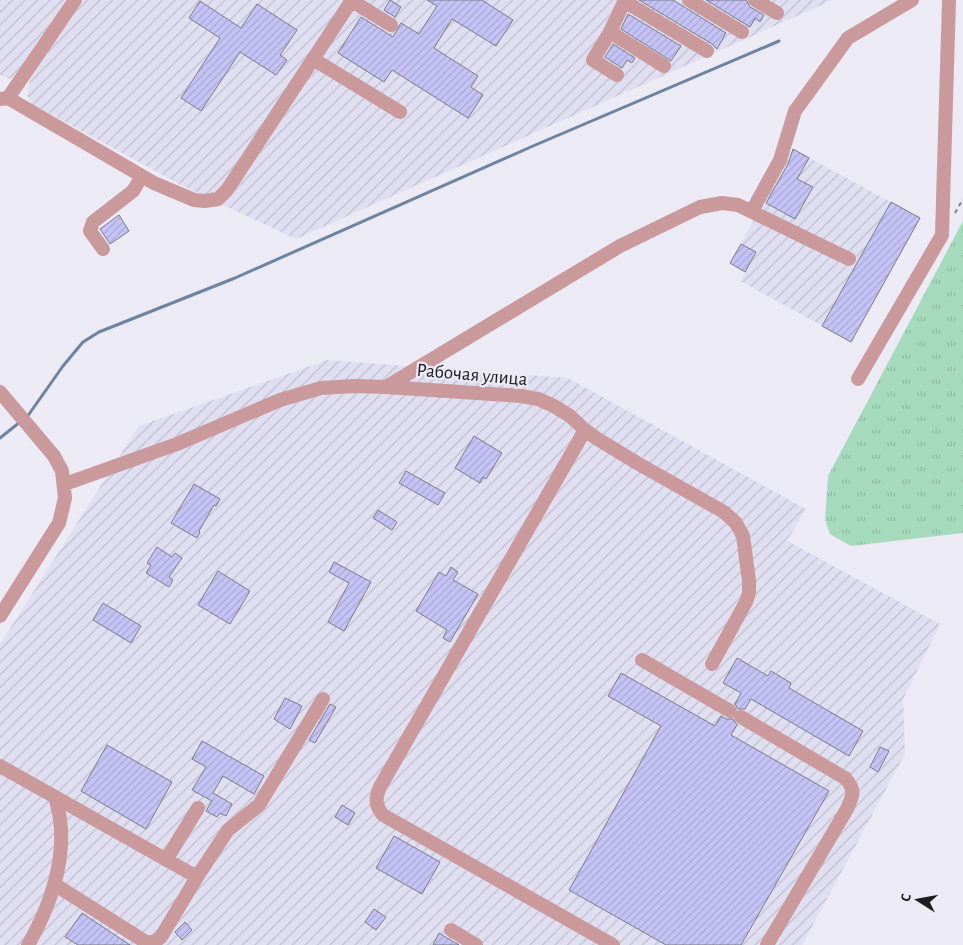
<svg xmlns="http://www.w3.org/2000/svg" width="963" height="945" viewBox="0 0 963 945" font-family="'Alegreya Sans',sans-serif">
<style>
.industrial{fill:url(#industrial-furrows)}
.grass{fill:url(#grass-tufts)}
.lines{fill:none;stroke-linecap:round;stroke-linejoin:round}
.stream{stroke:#6e82a2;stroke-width:3}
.building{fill:url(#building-hatch);stroke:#7b7b85}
.path{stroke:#828188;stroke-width:2;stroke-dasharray:4 4;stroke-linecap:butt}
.minor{stroke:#ca999c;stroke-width:14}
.labels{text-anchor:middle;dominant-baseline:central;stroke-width:4.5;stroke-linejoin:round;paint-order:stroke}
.street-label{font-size:19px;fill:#1d1c20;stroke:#ebeaf5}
</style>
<defs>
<pattern id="industrial-furrows" width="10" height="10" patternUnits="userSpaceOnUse" patternTransform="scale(1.25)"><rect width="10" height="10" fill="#e0dff1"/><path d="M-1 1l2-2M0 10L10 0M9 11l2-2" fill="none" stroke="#c0bfce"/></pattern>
<pattern id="grass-tufts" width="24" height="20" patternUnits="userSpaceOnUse" patternTransform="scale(1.25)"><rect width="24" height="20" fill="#a5dabd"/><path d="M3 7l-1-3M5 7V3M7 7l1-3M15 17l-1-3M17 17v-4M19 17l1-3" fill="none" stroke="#8ebaa2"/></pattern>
<pattern id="building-hatch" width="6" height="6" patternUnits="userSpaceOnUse" patternTransform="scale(1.25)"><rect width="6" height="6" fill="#c5c3f6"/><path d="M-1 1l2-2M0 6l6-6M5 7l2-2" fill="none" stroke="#a9a7d3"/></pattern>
</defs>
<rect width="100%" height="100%" fill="#ebeaf5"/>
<path class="industrial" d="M0,0H70L18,75L10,79L0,75Z
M84,0H833L296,239L181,185L32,104L27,95L31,75Z
M793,149L920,218L851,342L741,281L745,272L730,263Z
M327,360L568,378L806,509L787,541L940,624L903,699L905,754L802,945H0V644L139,426Z"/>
<path class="grass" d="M963,221V533L851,546L830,534L825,520L828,476Z"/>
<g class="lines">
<path class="stream" d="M27,417L63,366L83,342L99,332L235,278L533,146L779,41
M0,438L20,422"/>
</g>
<path class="building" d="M390,0L401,7L395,17L384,10Z
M427,0H482L513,20L496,46L452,19L434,48L478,76L471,87L483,95L468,118L392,70L384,82L338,53L361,17L393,37L401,23L419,34L437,6Z
M639,0H673L726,33L717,49L712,44Z
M706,0H746L750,7L764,15L760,22L755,18L750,27Z
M200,1L241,28L257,4L297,30L280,55L287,60L276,75L240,52L201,111L181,98L220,38L189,18Z
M628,14L681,46L671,61L621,29Z
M613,44L635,58L632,63L627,60L622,68L605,57Z
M793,149L809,158L797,179L813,187L795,219L766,203L788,164Z
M891,202L920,218L851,342L822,326Z
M119,215L129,231L110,244L100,229Z
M741,244L756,252L745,272L730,263Z
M474,436L502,453L486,479L483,477L480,483L455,468Z
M406,471L445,493L438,505L399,483Z
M194,484L220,499L216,506L214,505L199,531L200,532L197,538L171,523Z
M378,510L397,522L392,530L373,518Z
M157,547L172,557L175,553L182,558L169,577L173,580L169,587L146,573L151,565L147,563Z
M334,562L371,582L344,631L328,622L349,583L329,572Z
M451,567L458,572L453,580L478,594L450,642L443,638L447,630L416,611L439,572L446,576Z
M218,571L250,591L230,624L198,605Z
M103,603L141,626L131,643L93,620Z
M737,658L768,676L771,671L791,683L789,688L863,731L849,756L751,699L745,709H738L735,704L741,693L723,683Z
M621,673L715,726L721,716L726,719H733L737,725L731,735L829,791L741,945H666L569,890L661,726L608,696Z
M285,698L302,706L290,729L274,719Z
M330,704L336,707L315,743L309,740Z
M202,741L264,776L254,794L223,776L213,793L232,804L226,816L220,813L217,817L206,811L212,801L192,790L206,767L192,759Z
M107,745L172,782L146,829L81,791Z
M880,747L889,751L878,772L870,767Z
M342,805L355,813L348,825L335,817Z
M394,836L440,862L422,894L376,868Z
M374,909L386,917L376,930L365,922Z
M82,913L130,945H78L65,937Z
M185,922L192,930L182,940L175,932Z
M439,933L447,938L459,945H433Z"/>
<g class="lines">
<path class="path" d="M955,213L963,199"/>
<path class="minor" d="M689,0L742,32
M755,0L777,13
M352,1L391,25
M624,1L707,51
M610,32L664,66
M313,59L400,112
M617,75L593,60L610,32L625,0
M8,98L154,183L194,200L205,201L218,199L227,190L352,0
M0,99L8,98L75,0
M752,211L780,160L795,111L848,38L912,0
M103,249L90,231L93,222L133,191L142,176
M858,379L942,235L949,0
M386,387L620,246L700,207L722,203L738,205L849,259
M0,392L54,456L62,471L65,498L59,523L0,616
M585,430L380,787C375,799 375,805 383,815L613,945
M65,484L177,444L280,400L321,388L354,386L386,387L521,396L538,399L554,406L570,416L585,430L596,438L637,463L724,512L736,523L743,536L749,581V593L746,602L712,664
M642,660L730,711
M741,717L845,778C856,790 853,795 847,809L767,945
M0,766L197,877L228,830L259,805L323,699
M166,860L198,808
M54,884L144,941L153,943L161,937L197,877
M451,930L476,945
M28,945C49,909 66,862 60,819C59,812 57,804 55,797"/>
</g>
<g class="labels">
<g class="street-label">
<text transform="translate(472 375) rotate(5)">Рабочая улица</text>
</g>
</g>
<g transform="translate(918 900) rotate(281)" stroke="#ebeaf5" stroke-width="4" paint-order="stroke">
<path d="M0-4L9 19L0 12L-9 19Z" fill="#1d1c20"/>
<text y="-8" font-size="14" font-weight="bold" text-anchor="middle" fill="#1d1c20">С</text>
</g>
</svg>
